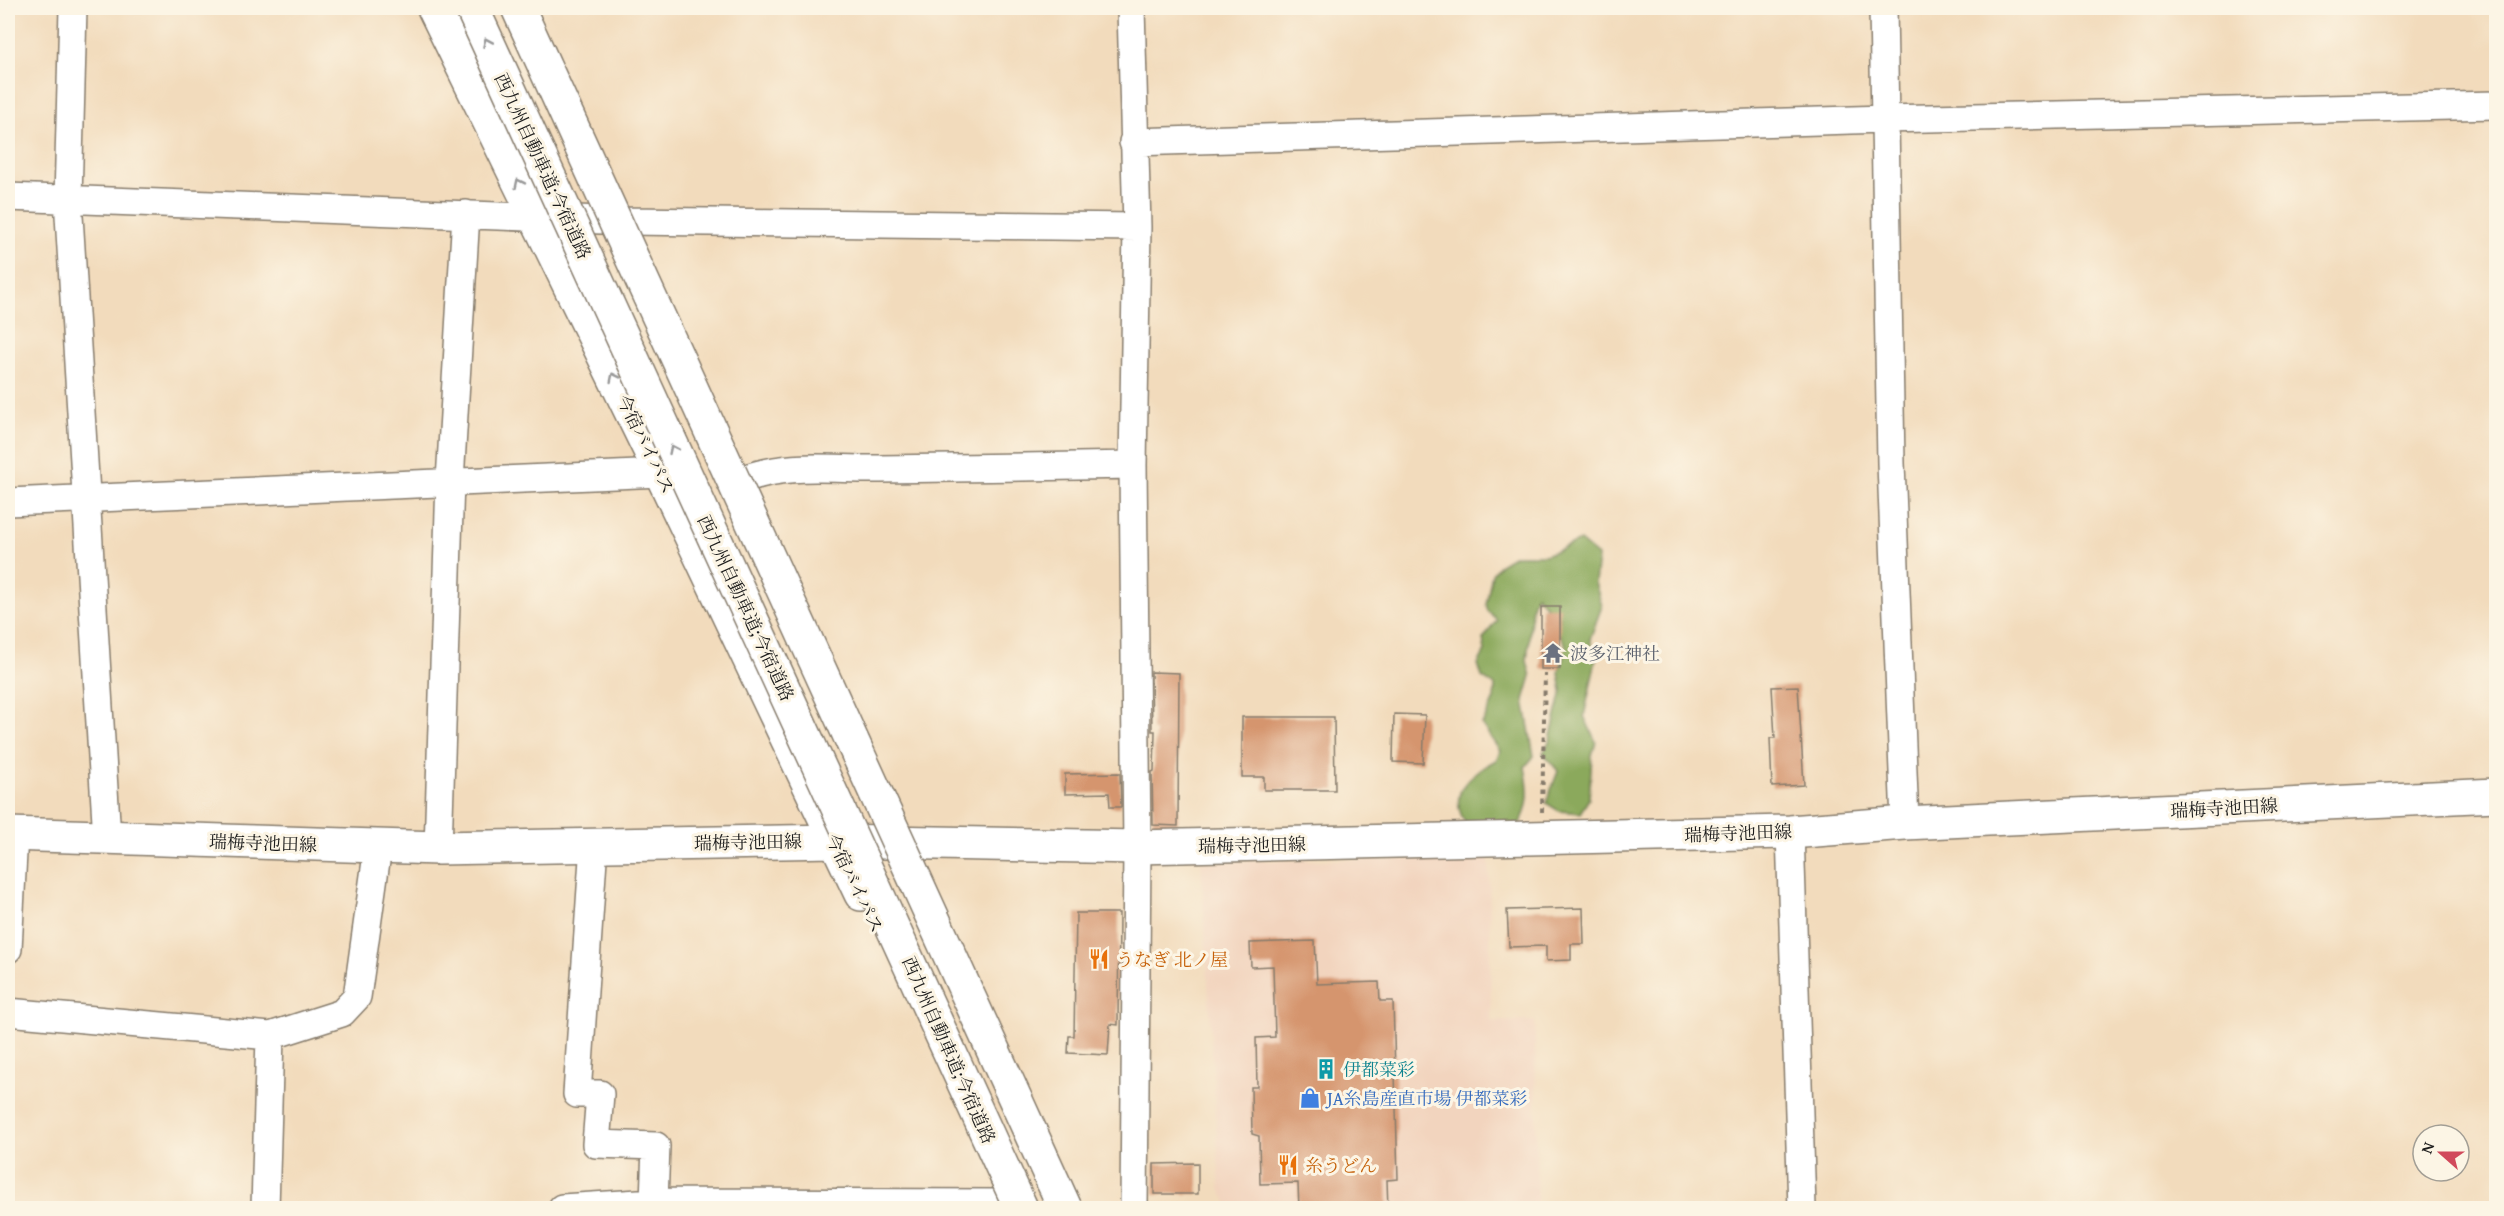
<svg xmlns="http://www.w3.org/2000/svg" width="2504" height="1216" viewBox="0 0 2504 1216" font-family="'Gentium Book Plus','Noto Serif JP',serif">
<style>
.built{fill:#f2d4be}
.forest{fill:#8ba95b;stroke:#54623c;stroke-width:1.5}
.building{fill:#d5956e}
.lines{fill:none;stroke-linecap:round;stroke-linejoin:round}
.minor-casing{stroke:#877c6c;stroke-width:30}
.major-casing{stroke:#877c6c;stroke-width:36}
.highway-casing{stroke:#877c6c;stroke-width:36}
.path{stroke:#877c6c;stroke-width:4;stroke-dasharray:4.5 4.5;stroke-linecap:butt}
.minor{stroke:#fff;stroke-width:27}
.major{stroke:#fff;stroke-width:33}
.highway{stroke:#fff;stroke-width:33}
.highway-bridge-casing{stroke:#877c6c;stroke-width:36;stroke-linecap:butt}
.highway-bridge{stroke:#fff;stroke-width:33}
.oneway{stroke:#999}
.labels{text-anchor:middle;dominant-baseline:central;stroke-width:6;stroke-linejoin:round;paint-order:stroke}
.street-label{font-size:18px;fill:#1c1c1c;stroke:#fcf5e5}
.worship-label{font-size:18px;fill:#5b616d;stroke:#fcf5e5;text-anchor:start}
.food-label{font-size:18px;fill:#c56008;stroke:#fcf5e5;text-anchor:start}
.culture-label{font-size:18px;fill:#0d838f;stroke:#fcf5e5;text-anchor:start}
.shop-label{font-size:18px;fill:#366cbe;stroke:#fcf5e5;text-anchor:start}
</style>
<rect width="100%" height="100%" fill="#fcf5e5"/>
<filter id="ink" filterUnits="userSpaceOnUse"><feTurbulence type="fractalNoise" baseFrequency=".0167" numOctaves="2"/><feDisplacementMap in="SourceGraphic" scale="12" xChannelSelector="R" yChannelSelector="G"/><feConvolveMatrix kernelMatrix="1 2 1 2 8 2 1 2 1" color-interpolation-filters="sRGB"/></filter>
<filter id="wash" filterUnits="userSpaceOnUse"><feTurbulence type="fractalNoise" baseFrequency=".008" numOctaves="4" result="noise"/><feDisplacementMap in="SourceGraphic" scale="24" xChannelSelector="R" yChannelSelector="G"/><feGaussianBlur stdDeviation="1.35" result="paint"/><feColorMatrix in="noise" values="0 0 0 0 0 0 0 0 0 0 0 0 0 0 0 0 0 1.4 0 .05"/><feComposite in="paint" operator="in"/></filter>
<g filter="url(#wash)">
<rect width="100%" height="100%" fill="#f2dbbc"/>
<path class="built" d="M1489,858L1491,1021H1535L1537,1208H1228L1227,1202L1220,1189L1201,862Z"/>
<path class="forest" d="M1580,541L1598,556L1595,583L1602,606L1590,639L1596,660L1584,716L1596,742L1592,755L1589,799L1580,813L1559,811L1546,803L1558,771L1543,753L1550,740L1562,691L1559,673L1566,646L1558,631L1560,617L1551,612L1536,595L1532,606L1527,661L1531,676L1524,700L1534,756L1525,767C1529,788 1531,806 1519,825L1468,827C1445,795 1467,776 1496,760L1500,751L1482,725L1494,699L1495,686L1482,677L1478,664L1485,651L1483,639L1497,620L1488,611L1486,604L1492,574L1500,564L1515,555H1545Z"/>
<g id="blocks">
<path class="building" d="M1541,607H1560V669H1541Z
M1151,672L1179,673L1178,826L1153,825L1152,772L1154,771L1155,731H1152Z
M1798,686L1804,785L1772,787L1770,738H1775L1772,687Z
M1394,714L1425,715L1423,763L1393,762Z
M1242,717H1334L1335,790H1264V777H1242Z
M1120,773L1121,807H1110L1109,793L1065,794V774Z
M1583,908L1584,944H1571V960L1546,961V946L1509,947L1507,910Z
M1076,913H1119L1118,1025L1110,1024L1108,1055L1068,1053L1069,1036H1074Z
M1315,941L1317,984L1379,982L1380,1001H1393L1398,1179L1387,1180L1388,1209H1299L1298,1183L1260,1184L1259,1136L1252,1134L1251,1087H1257L1256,1038L1275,1037L1273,966L1251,967L1250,943Z
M1198,1163V1194H1154V1164Z"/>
</g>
</g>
<g filter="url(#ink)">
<use href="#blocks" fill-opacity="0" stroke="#877c6c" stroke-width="1.5"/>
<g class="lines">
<g class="minor-casing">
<path id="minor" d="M73,8L68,199L107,838
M1131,8L1137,227L1133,465L1137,847L1134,1208
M1883,8L1891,463L1905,823
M1133,142L1884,119L2496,105
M8,197L627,221L1137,227
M744,479C788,462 834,470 880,469C964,468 1049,467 1133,465
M8,502L661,473
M1790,832L1802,1208
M594,844L577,1094H600L596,1144L656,1146L654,1202
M438,848L450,481L466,214
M8,949L14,834
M8,1012L270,1036L342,1013L357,997L378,847
M265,1208L270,1036
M562,1208L654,1202L1004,1203"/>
</g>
<g class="major-casing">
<path id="major" d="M8,834L438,848L834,841L1137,847L1790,832L1905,823L2496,795"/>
</g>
<g class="highway-casing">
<path id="highway" d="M434,8L661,473L861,894"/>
</g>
<path class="path" d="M1542,812L1545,674"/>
<use href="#minor" class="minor"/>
<use href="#major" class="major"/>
<use href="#highway" class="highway"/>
<g class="highway-bridge-casing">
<path id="highway-bridge" d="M472,8L1021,1208
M518,8L1065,1208"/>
</g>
<use href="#highway-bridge" class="highway-bridge"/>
</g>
<defs><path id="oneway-chevron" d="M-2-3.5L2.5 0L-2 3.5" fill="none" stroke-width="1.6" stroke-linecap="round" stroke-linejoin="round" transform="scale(1.5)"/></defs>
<g class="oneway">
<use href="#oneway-chevron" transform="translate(487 42) rotate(-114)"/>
<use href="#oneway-chevron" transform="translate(519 183) rotate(-116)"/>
<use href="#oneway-chevron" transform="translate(614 377) rotate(-116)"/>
<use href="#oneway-chevron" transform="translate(673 449) rotate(-115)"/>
</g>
</g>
<defs>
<g id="temple-bare" transform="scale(1.62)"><path d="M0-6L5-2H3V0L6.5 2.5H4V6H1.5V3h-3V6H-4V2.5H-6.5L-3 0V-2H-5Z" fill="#6b7280" stroke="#fcf5e5" stroke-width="2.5" paint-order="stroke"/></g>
<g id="restaurant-bare" transform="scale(1.62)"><path d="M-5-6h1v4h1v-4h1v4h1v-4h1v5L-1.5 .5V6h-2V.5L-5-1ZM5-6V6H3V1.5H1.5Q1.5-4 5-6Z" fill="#e8710a" stroke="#fcf5e5" stroke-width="2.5" paint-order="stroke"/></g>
<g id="building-bare" transform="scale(1.62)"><path d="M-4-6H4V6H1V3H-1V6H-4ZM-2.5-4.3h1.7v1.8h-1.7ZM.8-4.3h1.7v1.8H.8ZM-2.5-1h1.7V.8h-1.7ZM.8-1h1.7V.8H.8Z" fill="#0f9aa8" stroke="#fcf5e5" stroke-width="2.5" paint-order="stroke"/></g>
<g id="shop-bare" transform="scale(1.62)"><path d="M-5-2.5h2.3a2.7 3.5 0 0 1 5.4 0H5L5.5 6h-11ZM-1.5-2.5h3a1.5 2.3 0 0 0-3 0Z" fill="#3f7fe0" stroke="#fcf5e5" stroke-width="2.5" paint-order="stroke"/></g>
</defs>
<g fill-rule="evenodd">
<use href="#temple-bare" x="1553" y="653"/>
<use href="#restaurant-bare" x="1099" y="959"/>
<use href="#building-bare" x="1326" y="1069"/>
<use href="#shop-bare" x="1310" y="1098"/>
<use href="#restaurant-bare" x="1288" y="1165"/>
</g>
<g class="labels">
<g class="street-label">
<text transform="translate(543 166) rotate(65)">西九州自動車道;今宿道路</text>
<text transform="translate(646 444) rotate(64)">今宿バイパス</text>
<text transform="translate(746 608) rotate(65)">西九州自動車道;今宿道路</text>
<text transform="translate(2224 808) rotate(-3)">瑞梅寺池田線</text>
<text transform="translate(1738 833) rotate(-2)">瑞梅寺池田線</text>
<text transform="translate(748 842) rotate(-1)">瑞梅寺池田線</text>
<text transform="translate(263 843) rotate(2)">瑞梅寺池田線</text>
<text transform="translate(1252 845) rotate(-1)">瑞梅寺池田線</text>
<text transform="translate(855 883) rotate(64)">今宿バイパス</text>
<text transform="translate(949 1050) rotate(66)">西九州自動車道;今宿道路</text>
</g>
<g class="worship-label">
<text x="1570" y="653">波多江神社</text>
</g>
<g class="food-label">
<text x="1116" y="959">うなぎ 北ノ屋</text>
<text x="1305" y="1165">糸うどん</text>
</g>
<g class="culture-label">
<text x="1343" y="1069">伊都菜彩</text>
</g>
<g class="shop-label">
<text x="1327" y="1098">JA糸島産直市場 伊都菜彩</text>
</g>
</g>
<rect width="2504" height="1216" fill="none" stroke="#fcf5e5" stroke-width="30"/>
<g transform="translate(2441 1153) rotate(291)"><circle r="28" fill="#fcf5e5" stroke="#a29e95" stroke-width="1.5"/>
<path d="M0-4.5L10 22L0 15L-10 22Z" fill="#d1495b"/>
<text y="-9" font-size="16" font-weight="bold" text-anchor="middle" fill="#1c1c1c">N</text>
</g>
</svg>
